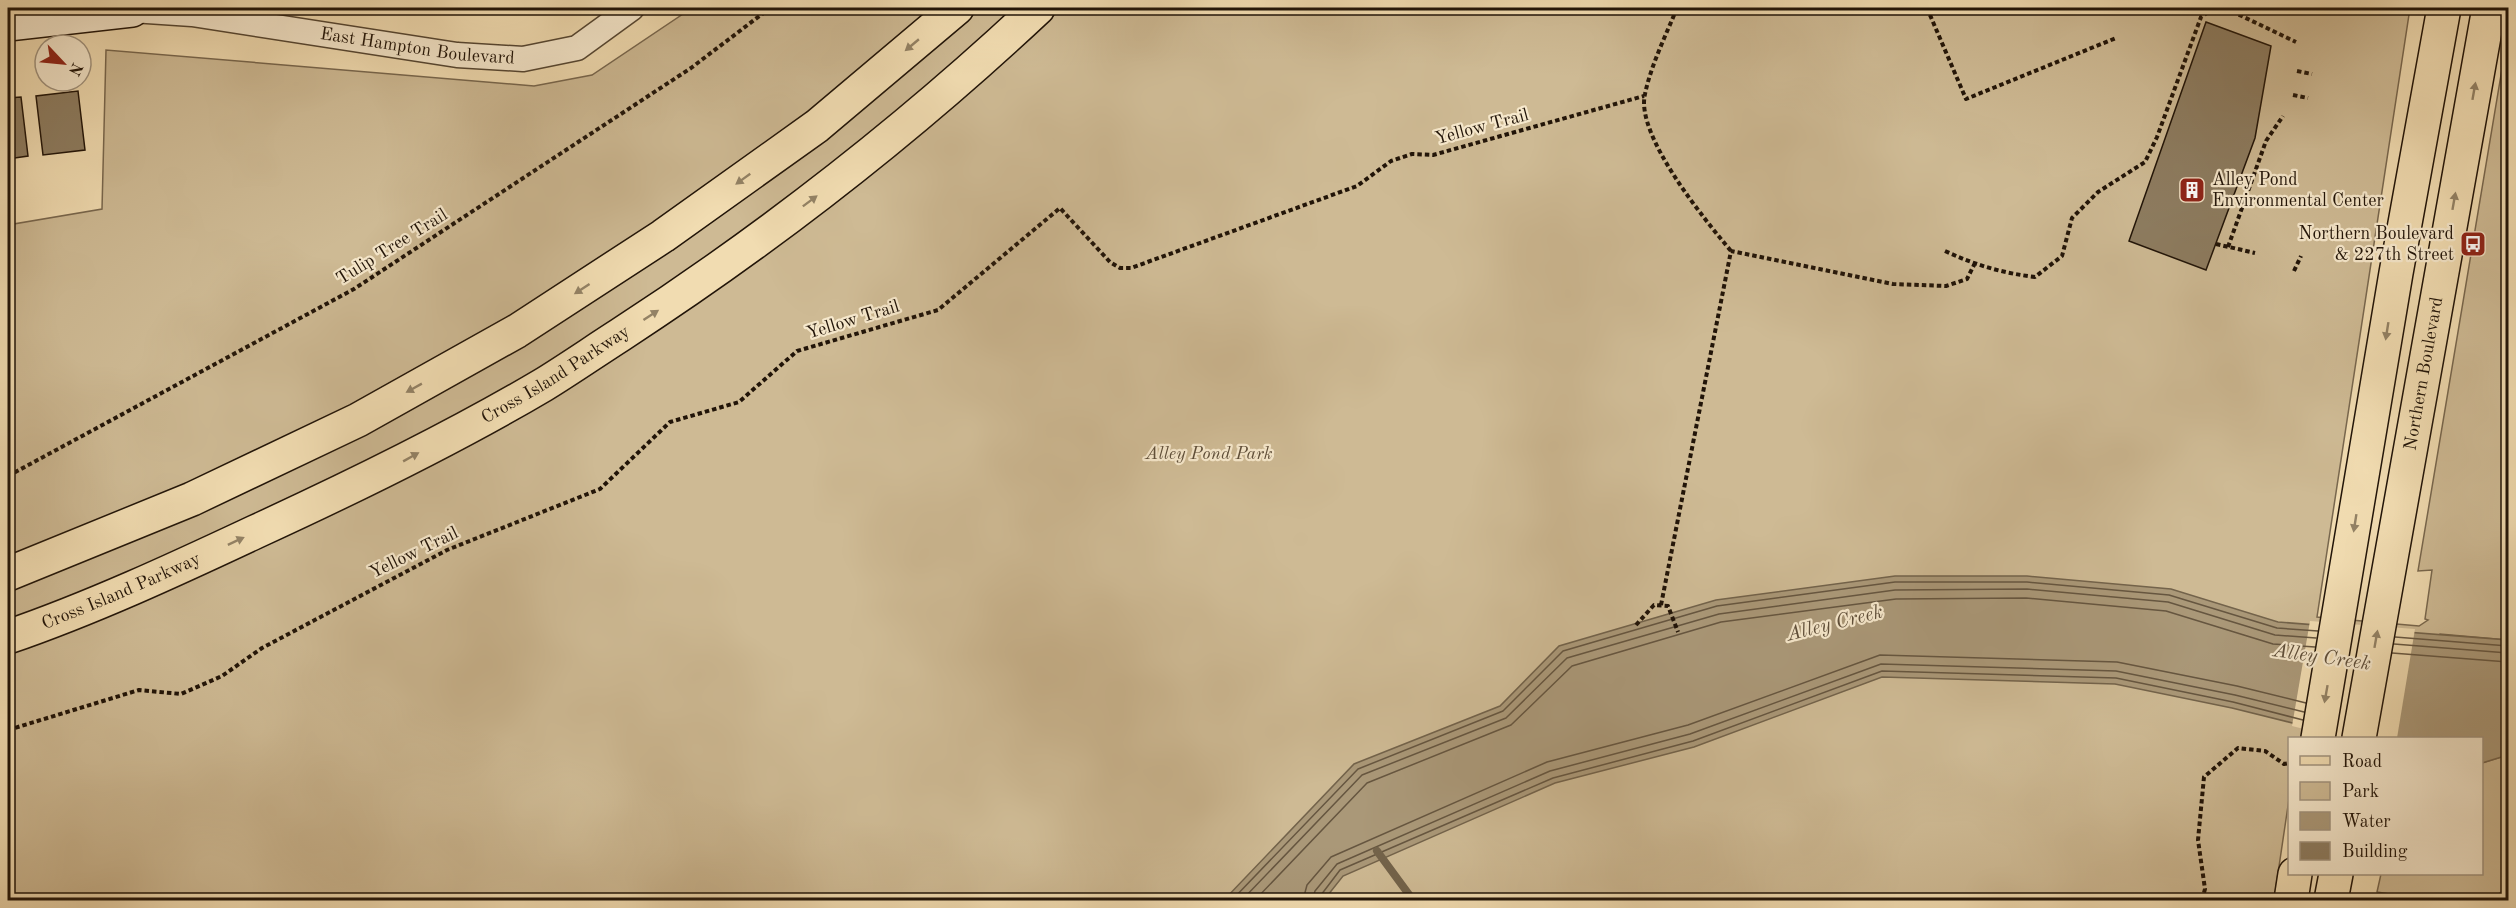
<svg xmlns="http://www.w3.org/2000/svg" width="2516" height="908" viewBox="0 0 2516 908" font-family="'Old Standard TT',serif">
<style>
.green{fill:#ceba94;stroke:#78674e;stroke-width:1.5}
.water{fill:#aa9878;stroke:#73634b;stroke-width:1.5}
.pier{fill:#f1dcb1}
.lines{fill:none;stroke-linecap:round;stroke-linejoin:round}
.shore{stroke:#665640;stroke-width:1.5}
.stream{stroke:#73634b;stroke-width:8}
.building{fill:#8d7c60;stroke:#211408;stroke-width:1.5}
.street-casing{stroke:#554632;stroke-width:27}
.secondary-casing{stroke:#211408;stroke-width:36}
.primary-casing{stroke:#211408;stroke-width:36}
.highway-casing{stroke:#211408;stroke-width:36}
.path{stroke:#211408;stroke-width:4;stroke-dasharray:4.5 3;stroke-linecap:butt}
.street{stroke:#f6e8cc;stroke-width:24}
.secondary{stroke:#f6e8cc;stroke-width:33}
.primary{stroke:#f1dcb1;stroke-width:33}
.highway{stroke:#f1dcb1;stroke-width:33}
.oneway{fill:#938265}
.labels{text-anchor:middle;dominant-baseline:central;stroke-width:4.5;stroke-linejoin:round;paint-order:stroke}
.street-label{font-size:18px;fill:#211408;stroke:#f6e8cc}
.poi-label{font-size:18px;fill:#211408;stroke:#f6e8cc;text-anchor:start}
.park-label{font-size:18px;font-style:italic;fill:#5e4e39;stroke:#f6e8cc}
.water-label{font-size:20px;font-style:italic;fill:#5f4f3a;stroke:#f6e8cc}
</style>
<rect width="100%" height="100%" fill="#f1dcb1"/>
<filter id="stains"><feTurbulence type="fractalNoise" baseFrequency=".00333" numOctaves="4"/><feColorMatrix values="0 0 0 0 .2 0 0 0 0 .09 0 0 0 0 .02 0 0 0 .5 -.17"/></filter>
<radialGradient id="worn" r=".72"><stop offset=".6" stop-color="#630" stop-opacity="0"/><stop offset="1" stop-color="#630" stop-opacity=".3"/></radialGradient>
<path class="green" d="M692,8H2410L2317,617L2419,626L2428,620L2425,619L2432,570L2418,571L2508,33V640L2440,634L2353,738H2290L2289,799L2274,900H8V225L102,209L106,50L534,86L592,75Z
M2508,755V887L2490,900H2427L2377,892L2381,874H2482V763Z"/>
<path class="water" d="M1895,576H2027L2171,589L2278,622L2508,640V755L2482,763V738H2353L2232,708L2115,684L1882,677L1694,747L1555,783L1343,876L1324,900H1224L1354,764L1500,706L1559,646L1716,600Z"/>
<path class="pier" d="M2310,621L2415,629L2397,738H2340L2292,726Z"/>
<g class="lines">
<path class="shore" d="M2395,637L2508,646
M2394,644L2508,653
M2392,653L2508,662
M1232,900L1358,769L1503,711L1563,651L1717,606L1895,582H2027L2169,595L2277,628L2318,631
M1242,900L1362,775L1506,718L1567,658L1719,614L1895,590L2027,589L2168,602L2275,635L2316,638
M1255,900L1367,783L1511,725L1572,666L1721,622L1896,599L2026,598L2166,611L2273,644L2315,647
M1303,900L1307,885L1331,857L1547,762L1688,725L1880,655L2117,662L2237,686L2306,703
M1312,900L1315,891L1337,864L1550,771L1690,734L1881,664L2116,671L2235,695L2304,712
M1320,900L1321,895L1340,870L1553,778L1693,741L1882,671L2116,678L2233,702L2303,720"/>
<path class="stream" d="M1377,851L1413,900"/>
</g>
<path class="building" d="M2206,22L2271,46L2255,138L2206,270L2129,241Z
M78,91L85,150L43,155L36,96Z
M21,97L28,156L8,159V98Z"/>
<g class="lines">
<g class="street-casing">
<g id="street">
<path id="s1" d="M132,10L192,14L457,55L523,59L577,48L632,8"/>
</g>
</g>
<g class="secondary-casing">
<path id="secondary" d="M8,24L132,10"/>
</g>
<g class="primary-casing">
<g id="primary">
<path d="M2318,738L2396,273L2444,8"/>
<path id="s2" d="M2359,738L2489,8"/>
<path d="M2291,900L2295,874"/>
<path d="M2331,900L2336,874"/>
</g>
</g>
<g class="highway-casing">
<g id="highway">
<path d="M8,574L192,499L358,420L517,331L663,236L817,126L957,8"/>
<path id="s3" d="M8,637C92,608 174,570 255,532C353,487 450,440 543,385C569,369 595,351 620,335C769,238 909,129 1038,8"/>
</g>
</g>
<path class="path" d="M1677,8C1666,35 1651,65 1645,94C1635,135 1705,220 1731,251
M1927,8L1966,99L2116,38
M2297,71L2312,74
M2293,95L2308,98
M2216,244L2255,253
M2228,247L2266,141L2283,116
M1945,251C1975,265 2002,273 2035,277L2062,256L2072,218L2098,192L2145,162L2157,137L2201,17L2214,8L2227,9L2296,42
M2294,271L2301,256
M8,476L354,289L691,68L770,8
M1661,605L1731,251L1893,284L1946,286L1967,279L1974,265
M1636,625L1654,605L1668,606L1678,632
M8,730L139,690L181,694L222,676L262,648L447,550L600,489L670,422L739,402L797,351L938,310L1060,208L1110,262L1120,268H1131L1357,186L1391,161L1412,154L1433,155L1644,96
M2202,900L2205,889L2198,840L2204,777L2238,748L2265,751L2284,764L2290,763"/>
<use href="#street" class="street"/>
<use href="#secondary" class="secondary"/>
<use href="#primary" class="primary"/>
<use href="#highway" class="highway"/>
</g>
<defs><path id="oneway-solid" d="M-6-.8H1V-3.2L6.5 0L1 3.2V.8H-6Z" transform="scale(1.5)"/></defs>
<g class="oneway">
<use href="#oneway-solid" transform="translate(912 45) rotate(140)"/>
<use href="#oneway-solid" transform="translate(2474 91) rotate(-80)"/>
<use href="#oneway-solid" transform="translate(743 179) rotate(144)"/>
<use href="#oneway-solid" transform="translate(810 201) rotate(-37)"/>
<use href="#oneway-solid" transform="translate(2454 201) rotate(-80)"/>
<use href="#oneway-solid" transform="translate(582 289) rotate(147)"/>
<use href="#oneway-solid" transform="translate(651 315) rotate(-33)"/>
<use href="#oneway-solid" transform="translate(2387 331) rotate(99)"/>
<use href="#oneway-solid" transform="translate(414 388) rotate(151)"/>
<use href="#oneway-solid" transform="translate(411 457) rotate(-29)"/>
<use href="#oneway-solid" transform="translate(2355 523) rotate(99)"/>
<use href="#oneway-solid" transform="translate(236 541) rotate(-25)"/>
<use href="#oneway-solid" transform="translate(2376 639) rotate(-80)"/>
<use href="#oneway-solid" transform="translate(2326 694) rotate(100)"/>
</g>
<defs>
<g id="building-square" transform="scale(1.35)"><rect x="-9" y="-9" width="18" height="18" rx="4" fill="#8f2418" stroke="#f6e8cc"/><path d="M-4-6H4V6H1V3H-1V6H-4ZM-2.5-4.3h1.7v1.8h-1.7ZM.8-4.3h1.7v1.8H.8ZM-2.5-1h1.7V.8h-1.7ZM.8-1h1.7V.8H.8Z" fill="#fff"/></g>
<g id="bus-square" transform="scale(1.35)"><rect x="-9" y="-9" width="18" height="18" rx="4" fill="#8f2418" stroke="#f6e8cc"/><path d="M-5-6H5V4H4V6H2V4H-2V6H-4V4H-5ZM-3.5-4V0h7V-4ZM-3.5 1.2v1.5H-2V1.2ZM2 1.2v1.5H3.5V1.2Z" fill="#fff"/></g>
</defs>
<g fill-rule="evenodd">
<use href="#building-square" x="2192" y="190"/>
<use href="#bus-square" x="2473" y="244"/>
</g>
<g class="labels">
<g class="street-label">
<text stroke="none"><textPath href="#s1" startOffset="288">East Hampton Boulevard</textPath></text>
<text transform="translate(1482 127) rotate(-15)">Yellow Trail</text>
<text transform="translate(392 247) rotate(-32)">Tulip Tree Trail</text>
<text transform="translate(853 320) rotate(-17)">Yellow Trail</text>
<text stroke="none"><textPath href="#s2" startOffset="370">Northern Boulevard</textPath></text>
<text stroke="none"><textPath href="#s3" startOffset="608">Cross Island Parkway</textPath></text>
<text transform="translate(414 553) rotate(-26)">Yellow Trail</text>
<text stroke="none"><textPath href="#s3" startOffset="122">Cross Island Parkway</textPath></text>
</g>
<g class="poi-label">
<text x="2212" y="180">Alley Pond<tspan x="2212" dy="21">Environmental Center</tspan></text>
<text x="2454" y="234" text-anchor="end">Northern Boulevard<tspan x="2454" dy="21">&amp; 227th Street</tspan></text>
</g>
<g class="park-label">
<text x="1209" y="454">Alley Pond Park</text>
</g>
<g class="water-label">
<text transform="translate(1835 624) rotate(-14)">Alley Creek</text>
<text transform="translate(2322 658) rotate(8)">Alley Creek</text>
</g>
</g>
<rect width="2516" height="908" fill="none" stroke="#f1dcb1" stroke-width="30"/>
<rect x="9" y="9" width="2498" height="890" fill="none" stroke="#211408" stroke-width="3"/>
<rect x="15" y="15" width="2486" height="878" fill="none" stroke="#211408" stroke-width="1.5"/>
<rect x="2288" y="737" width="195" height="138" fill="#f6e8cc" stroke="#a1937e" stroke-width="1.5"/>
<rect x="2300" y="756" width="30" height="9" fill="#f1dcb1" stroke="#a1937e" stroke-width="1.5"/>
<text x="2342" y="767" font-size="18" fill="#211408">Road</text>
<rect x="2300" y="782" width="30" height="18" fill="#ceba94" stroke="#a1937e" stroke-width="1.5"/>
<text x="2342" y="797" font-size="18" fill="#211408">Park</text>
<rect x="2300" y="812" width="30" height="18" fill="#aa9878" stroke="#a1937e" stroke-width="1.5"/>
<text x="2342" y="827" font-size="18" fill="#211408">Water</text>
<rect x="2300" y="842" width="30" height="18" fill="#8d7c60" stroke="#a1937e" stroke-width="1.5"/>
<text x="2342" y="857" font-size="18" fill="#211408">Building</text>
<g transform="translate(63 63) rotate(116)"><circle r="28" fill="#f6e8cc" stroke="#a1937e" stroke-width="1.5"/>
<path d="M0-4.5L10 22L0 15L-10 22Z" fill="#8f2418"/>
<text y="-9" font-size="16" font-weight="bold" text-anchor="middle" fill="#211408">N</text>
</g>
<rect width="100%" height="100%" filter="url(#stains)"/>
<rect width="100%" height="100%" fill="url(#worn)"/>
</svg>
